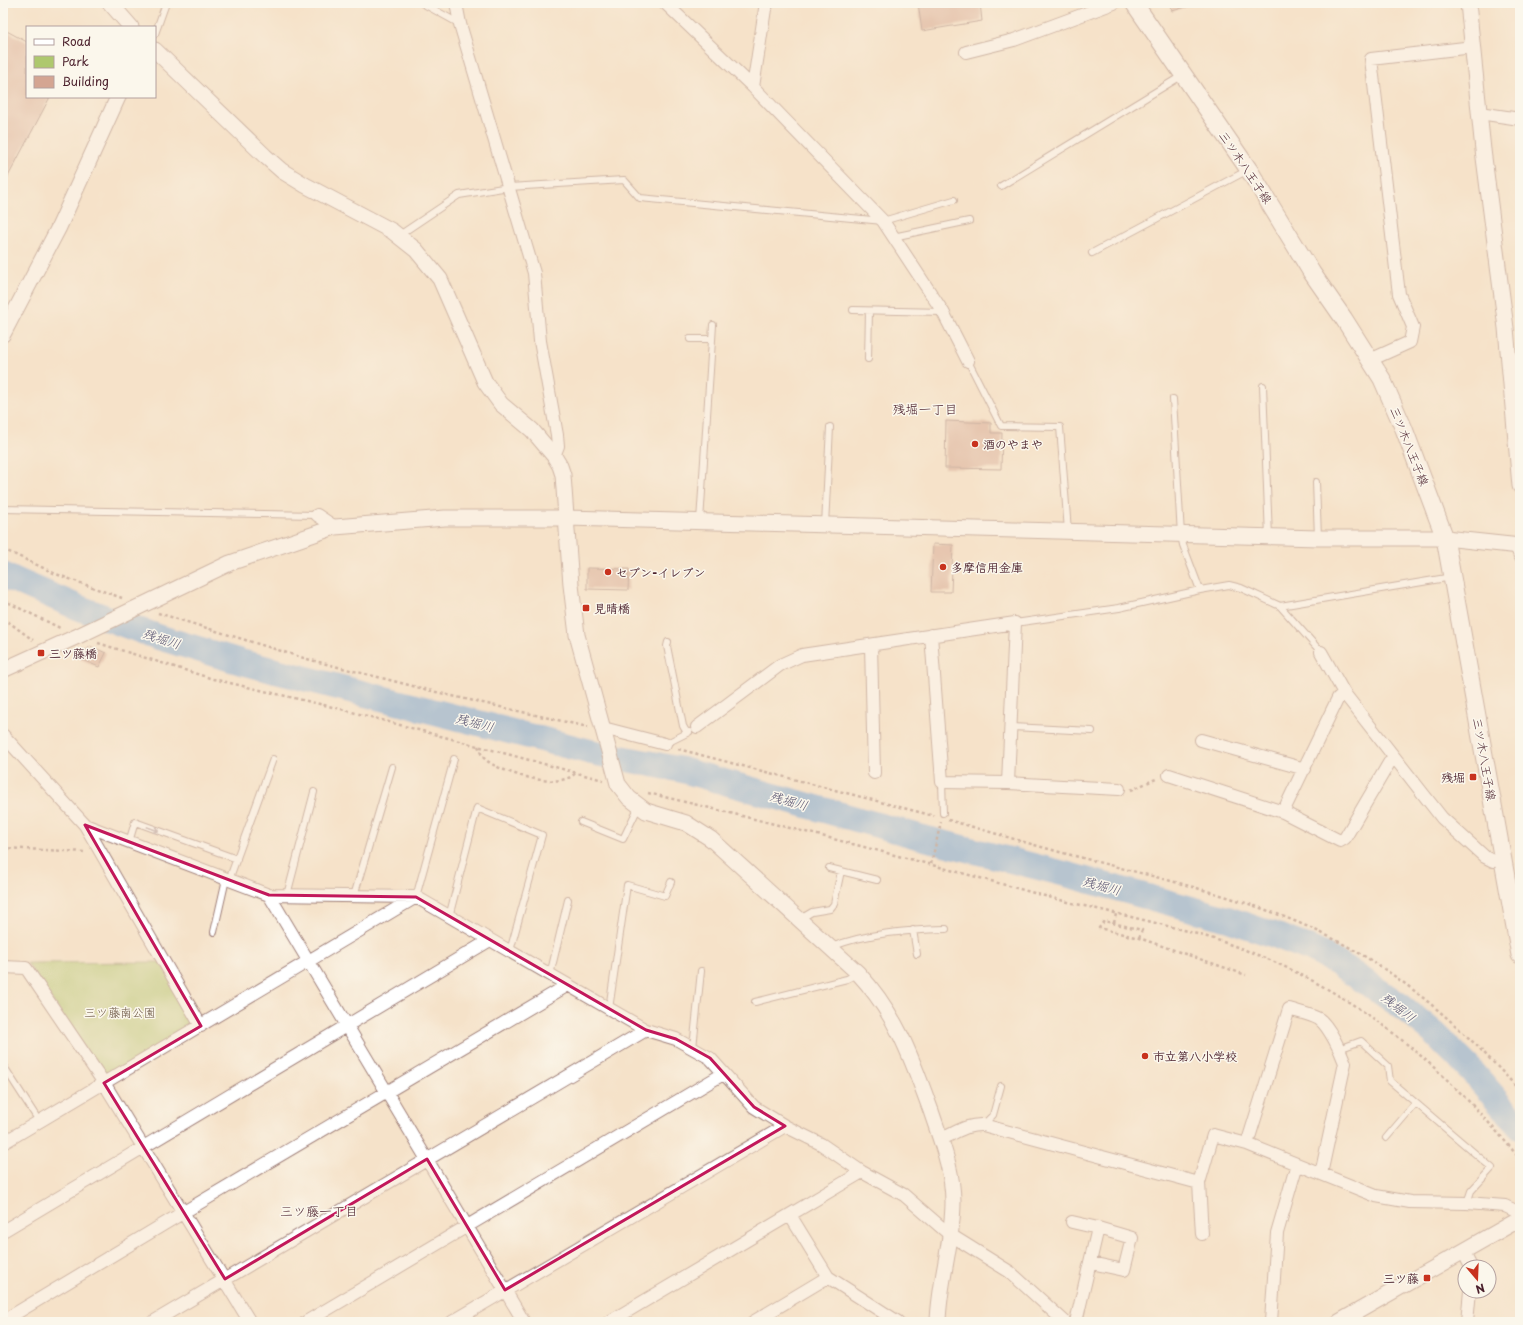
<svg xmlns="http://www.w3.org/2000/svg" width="1523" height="1325" viewBox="0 0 1523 1325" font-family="'Playpen Sans','Klee One',sans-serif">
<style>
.green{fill:#aec86e;stroke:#7c744c}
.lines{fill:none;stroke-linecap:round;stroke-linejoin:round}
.river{stroke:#6aa1d8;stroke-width:26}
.building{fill:#d4a592}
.service-casing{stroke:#a0807a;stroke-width:8}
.minor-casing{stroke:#a0807a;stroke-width:14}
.tertiary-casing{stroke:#a0807a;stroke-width:17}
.secondary-casing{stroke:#a0807a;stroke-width:19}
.path{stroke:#a0807a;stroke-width:2.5;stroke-dasharray:3 3;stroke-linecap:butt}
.service{stroke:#fff;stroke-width:6}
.minor{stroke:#fff;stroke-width:12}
.tertiary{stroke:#fff;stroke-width:15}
.secondary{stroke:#fff;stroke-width:17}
.oneway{stroke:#ae9aa0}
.marked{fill:none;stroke:#c2185b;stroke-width:3;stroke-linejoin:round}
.poi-dot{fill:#c8321e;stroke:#fbf7ec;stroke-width:1.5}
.labels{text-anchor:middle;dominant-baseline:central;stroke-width:3;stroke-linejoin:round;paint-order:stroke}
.street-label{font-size:12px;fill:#4a1f2b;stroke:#fbf7ec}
.poi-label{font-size:12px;font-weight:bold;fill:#4a1f2b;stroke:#fbf7ec;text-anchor:start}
.park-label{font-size:12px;fill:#68523f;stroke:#fbf7ec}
.neighbourhood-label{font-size:13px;fill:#4a1f2b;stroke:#fbf7ec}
.water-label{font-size:13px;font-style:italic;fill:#575370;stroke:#fbf7ec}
</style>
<rect width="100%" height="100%" fill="#fbf7ec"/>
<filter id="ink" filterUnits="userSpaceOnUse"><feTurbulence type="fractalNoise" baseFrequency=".025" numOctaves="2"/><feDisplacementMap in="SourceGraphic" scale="8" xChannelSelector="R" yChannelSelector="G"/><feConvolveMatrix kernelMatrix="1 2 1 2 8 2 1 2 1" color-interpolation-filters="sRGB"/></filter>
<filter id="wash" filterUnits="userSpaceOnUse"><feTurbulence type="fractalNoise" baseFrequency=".012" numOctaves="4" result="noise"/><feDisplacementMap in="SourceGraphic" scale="16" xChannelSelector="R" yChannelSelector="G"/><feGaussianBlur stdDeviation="0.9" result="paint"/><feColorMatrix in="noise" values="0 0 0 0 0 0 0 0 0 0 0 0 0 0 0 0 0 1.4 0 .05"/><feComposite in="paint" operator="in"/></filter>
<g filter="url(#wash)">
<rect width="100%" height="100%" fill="#f5e2c9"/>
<path class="green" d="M160,962L197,1025L105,1079L27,963Z"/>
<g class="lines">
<path class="river" d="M3,575L82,609L158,637L241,662L591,752L682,770L920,837L1065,874L1228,919L1277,936L1311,949L1339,964L1401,1006L1435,1034L1470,1069L1520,1127"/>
</g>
<g id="blocks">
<path class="building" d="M918,3H980L982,21L922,31Z
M1169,3H1200L1172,11Z
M3,29L27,42V97H50L3,186Z
M946,421L991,423V433H1002L1001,469L945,468Z
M933,544L953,545L951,592H931Z
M587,568L629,569L628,590L587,589Z
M90,646L106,653L99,667L80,659L83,650H87Z"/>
</g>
</g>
<g filter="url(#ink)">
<use href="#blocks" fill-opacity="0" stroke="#a0807a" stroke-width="1"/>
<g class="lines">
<g class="service-casing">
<path id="service" d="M422,3L460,24
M155,34L166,3
M1001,186L1183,75
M398,236L459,195L509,187L624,180L640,198L883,221L954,200
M893,237L969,221
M1092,253L1248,170
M853,310L943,312
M690,339H712
M868,359L869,311
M968,361L1001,426L1060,427L1068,531
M1263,386L1269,537
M1173,399L1181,535L1183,545L1200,590
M1316,482L1318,538
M3,509L317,515
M700,521L713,325
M825,525L830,427
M1280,606L1452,577
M1015,623L1119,608L1200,590L1229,585L1241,588L1280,606L1321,652
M668,642L667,646L683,726L687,733
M1012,727L1092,731
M665,744L689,732
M942,782L943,813
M581,822L623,839L639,806
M129,842L135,822L237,859
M829,868L877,880
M229,880L273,759
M287,895L314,792
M354,896L392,767
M416,897L454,759
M449,917L477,808L542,835L510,951
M800,919L812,912L830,909L834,904L841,871
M913,930L917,954
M214,932L226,879
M831,947C867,933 908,930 946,929
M550,975L568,900
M755,1002L847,979L857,974
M609,1009L627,885L665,896L671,882
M693,1048L701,971
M1339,1049L1361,1041L1388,1066L1390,1081L1492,1168L1471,1191L1467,1203
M3,1065L39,1121
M983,1125L993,1115L1001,1086
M1386,1138L1415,1104"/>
</g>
<g class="minor-casing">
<path id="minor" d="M456,3L460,24L534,273L540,341L557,435L558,446L554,456
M665,3L753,87L883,221L943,312L968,361
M966,52L1014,40L1114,3
M753,87L765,9L768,3
M1479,113L1520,119
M1370,360L1410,342L1413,327L1399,294L1371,59L1473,47
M317,515L335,527
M1516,546L1520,556
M931,635L942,782L1008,783L1119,789
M871,645L874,773
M1321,652L1344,693L1442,818L1485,857L1493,861L1503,860
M1344,693L1338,698L1283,812L1340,841L1345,838L1389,763L1395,759
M697,727L780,665L802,655L1015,623L1008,783
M603,728L665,744
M3,735L85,825L201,1026
M1201,740L1305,769
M1169,775L1283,812
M85,825L269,895L416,897L646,1030L676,1039L710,1058L754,1107L785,1126L821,1144L862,1172L904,1195L949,1234L1010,1272L1065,1322
M269,895L524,1322
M3,967L26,968L104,1083L250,1322
M941,1139C956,1133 966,1124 983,1125L1199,1183
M3,1143L416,897
M1247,1144L1289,1009C1298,1012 1310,1014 1319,1019C1329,1026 1341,1052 1345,1063L1321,1174
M790,1215L828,1277L898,1322
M1072,1222L1098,1228L1076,1322
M3,1231L490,940
M1202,1234L1199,1183L1213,1135L1247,1144L1376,1196L1410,1202L1467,1203L1505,1206L1520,1213
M1463,1251L1471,1267
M1091,1263L1124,1270L1132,1238L1098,1228
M3,1321L184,1212L568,985
M153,1322L646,1030
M306,1322L723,1074
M452,1322L785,1126
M609,1322L862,1172
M753,1322L828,1277
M1271,1322L1277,1233L1297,1164
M1467,1322L1470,1291"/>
</g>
<g class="tertiary-casing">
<path id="tertiary" d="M110,3L131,27
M1468,3L1483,150L1506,328L1520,486
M155,50L265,156L282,171L305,185L392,231L416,250L440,279L485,382L501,404L532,430L554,456L560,466L563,475L571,585L577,635L618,784L629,798L646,811L686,823L711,839L858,973C897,1015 912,1059 931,1111C941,1141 953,1170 953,1202C953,1242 939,1282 938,1322
M3,334L59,227L118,97
M3,670L78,636L230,563L335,527L445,518H567L1318,538H1445L1520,546
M1339,1322L1520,1219"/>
</g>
<g class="secondary-casing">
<path id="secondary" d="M1134,3L1249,170L1312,273L1344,319L1382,379L1404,429L1445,538L1520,955"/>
</g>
<path class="path" d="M3,549L56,574L122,598
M3,600L60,628
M158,613L307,659L448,695L588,727
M3,618L33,640
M98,643L213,679L341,709L603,780
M478,746C480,750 481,756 485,759C500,773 563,792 576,772
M678,749L934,816
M1131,790L1158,778
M648,793C777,824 906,857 1034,893C1095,910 1157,921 1217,940C1345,982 1436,1057 1520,1159
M948,820C992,832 1035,846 1079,857C1179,884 1283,904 1372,961C1427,996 1476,1042 1520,1091
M3,848L86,852
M931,864L941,822
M1114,923L1116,914
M1139,938L1142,930L1104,921L1099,928L1139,938L1246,975"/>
<use href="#service" class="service"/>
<use href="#minor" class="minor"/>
<use href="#tertiary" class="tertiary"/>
<use href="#secondary" class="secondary"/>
</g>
<defs><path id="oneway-shaft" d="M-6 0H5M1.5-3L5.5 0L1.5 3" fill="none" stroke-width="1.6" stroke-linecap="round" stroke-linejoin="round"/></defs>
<use class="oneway" href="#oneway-shaft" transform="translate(153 829) rotate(20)"/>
</g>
<path d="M0 0H1523V1325H0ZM85,825L269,895L416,897L646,1030L676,1039L710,1058L754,1107L785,1126L505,1290L427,1159L225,1279L104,1083L201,1026Z" fill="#f5e2c9" fill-opacity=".55" fill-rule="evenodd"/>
<path class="marked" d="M85,825L269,895L416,897L646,1030L676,1039L710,1058L754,1107L785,1126L505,1290L427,1159L225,1279L104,1083L201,1026Z"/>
<g class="poi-dot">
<circle cx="975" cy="444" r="4"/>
<circle cx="943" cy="567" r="4"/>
<circle cx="608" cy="572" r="4"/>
<rect x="582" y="604" width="8" height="8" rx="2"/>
<rect x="37" y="649" width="8" height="8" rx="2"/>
<rect x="1469" y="773" width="8" height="8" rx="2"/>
<circle cx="1145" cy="1056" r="4"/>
<rect x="1423" y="1274" width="8" height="8" rx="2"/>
</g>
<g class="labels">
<g class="street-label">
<text transform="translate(1246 167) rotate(56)">三ツ木八王子線</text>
<text transform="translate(1410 446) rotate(68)">三ツ木八王子線</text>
<text transform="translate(1485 759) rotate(80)">三ツ木八王子線</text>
</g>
<g class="poi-label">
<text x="983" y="444">酒のやまや</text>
<text x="951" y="567">多摩信用金庫</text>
<text x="616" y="572">セブン-イレブン</text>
<text x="594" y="608">見晴橋</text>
<text x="49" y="653">三ツ藤橋</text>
<text x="1465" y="777" text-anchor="end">残堀</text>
<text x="1153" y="1056">市立第八小学校</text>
<text x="1419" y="1278" text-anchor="end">三ツ藤</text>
</g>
<g class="park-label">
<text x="120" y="1012">三ツ藤南公園</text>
</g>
<g class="neighbourhood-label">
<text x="925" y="408">残堀一丁目</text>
<text x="319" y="1210">三ツ藤一丁目</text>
</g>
<g class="water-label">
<text transform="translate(162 638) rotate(18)">残堀川</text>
<text transform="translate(475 722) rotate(14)">残堀川</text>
<text transform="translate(789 800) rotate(16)">残堀川</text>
<text transform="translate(1102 885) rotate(15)">残堀川</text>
<text transform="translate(1399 1007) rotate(38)">残堀川</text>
</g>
</g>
<rect width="1523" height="1325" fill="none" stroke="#fbf7ec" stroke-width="16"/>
<rect x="26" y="26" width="130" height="72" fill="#fbf7ec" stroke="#b4a19f"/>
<rect x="34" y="39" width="20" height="6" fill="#ffffff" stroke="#b4a19f"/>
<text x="62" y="46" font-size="12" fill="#4a1f2b">Road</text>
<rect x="34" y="56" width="20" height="12" fill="#aec86e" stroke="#b4a19f"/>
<text x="62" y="66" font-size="12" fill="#4a1f2b">Park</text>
<rect x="34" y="76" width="20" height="12" fill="#d4a592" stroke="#b4a19f"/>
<text x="62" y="86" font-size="12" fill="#4a1f2b">Building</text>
<g transform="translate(1477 1279) rotate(161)"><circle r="19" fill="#fbf7ec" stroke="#b4a19f"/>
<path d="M0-3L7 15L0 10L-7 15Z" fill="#c8321e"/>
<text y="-6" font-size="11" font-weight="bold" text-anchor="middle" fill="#4a1f2b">N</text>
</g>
</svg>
